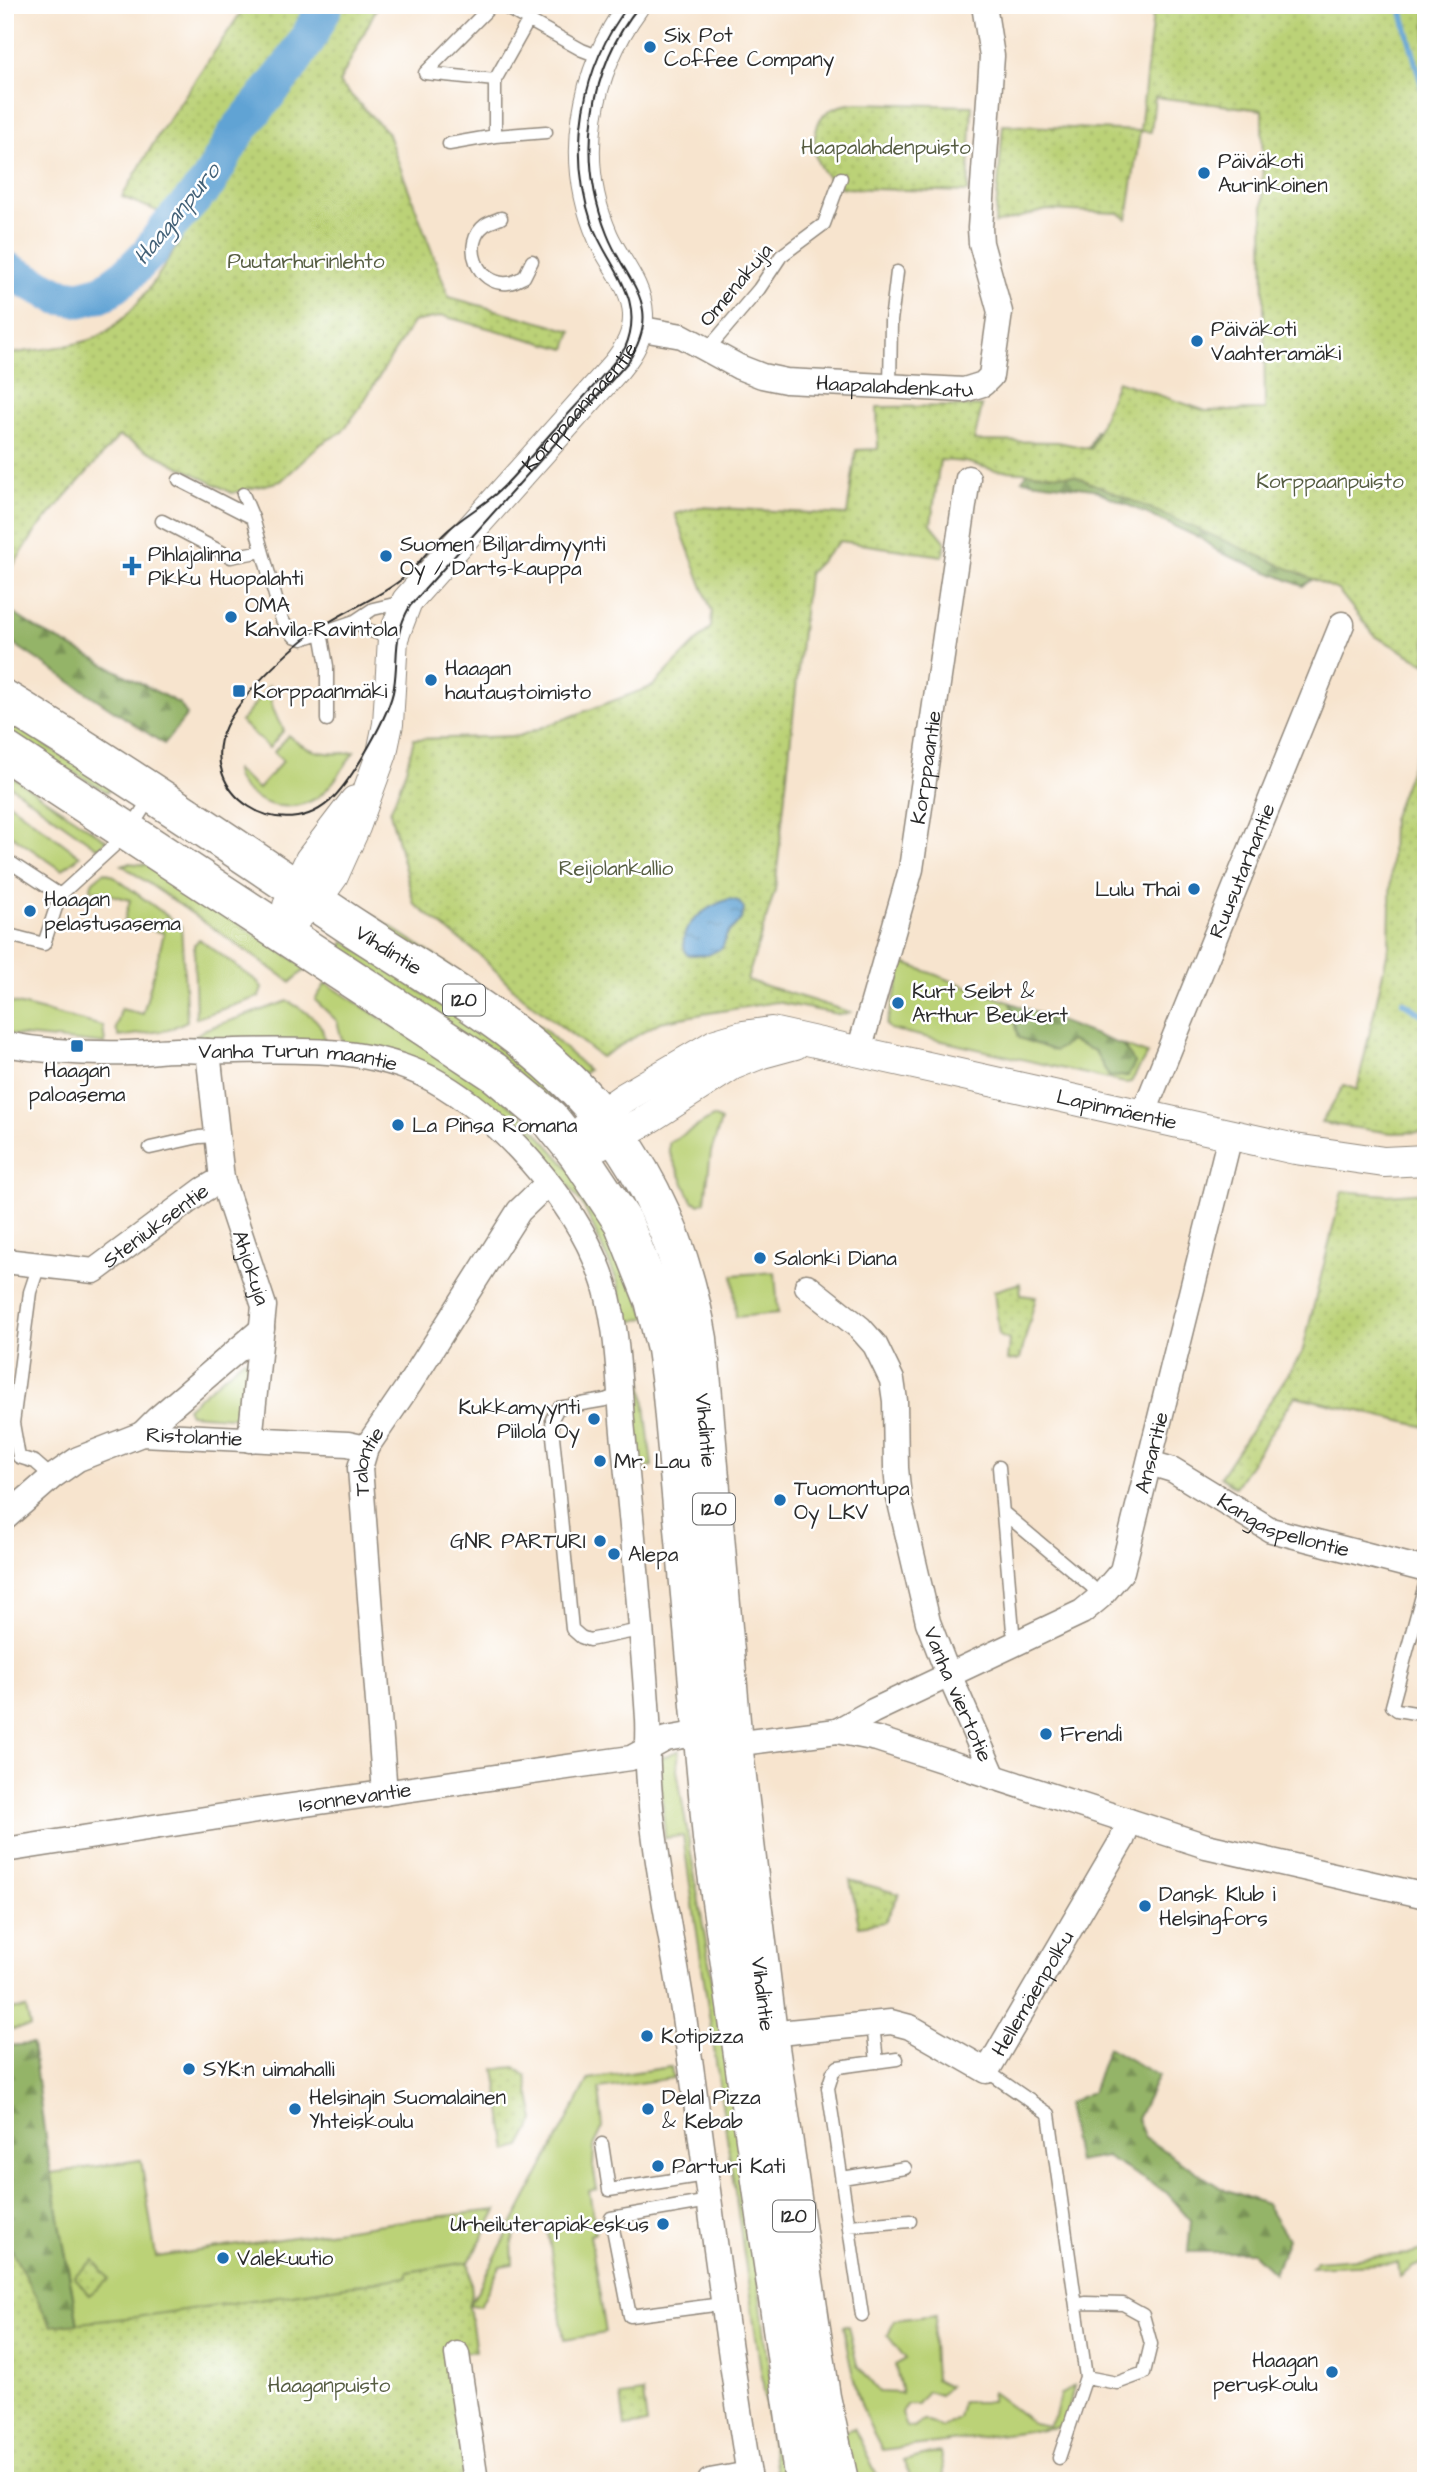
<svg xmlns="http://www.w3.org/2000/svg" width="1431" height="2486" viewBox="0 0 1431 2486" font-family="'Architects Daughter',sans-serif">
<style>
.green{fill:#bbd277;stroke:#737e51;stroke-width:2}
.forest{fill:url(#forest-firs);stroke:#60704a;stroke-width:2}
.park{fill:url(#park-dots);stroke:#737e51;stroke-width:2}
.water{fill:url(#water-ripples);stroke:#466780;stroke-width:2}
.lines{fill:none;stroke-linecap:round;stroke-linejoin:round}
.stream{stroke:#60a3d4;stroke-width:6}
.river{stroke:#60a3d4;stroke-width:37}
.service-casing{stroke:#91887c;stroke-width:15}
.minor-casing{stroke:#91887c;stroke-width:27}
.tertiary-casing{stroke:#91887c;stroke-width:32}
.primary-casing{stroke:#91887c;stroke-width:41}
.service{stroke:#fff;stroke-width:12}
.minor{stroke:#fff;stroke-width:24}
.tertiary{stroke:#fff;stroke-width:30}
.primary{stroke:#fff;stroke-width:38}
.tram{stroke:#2b2b2b;stroke-width:2}
.poi-dot{fill:#1f6fb2;stroke:#fff;stroke-width:2.5}
.labels{text-anchor:middle;dominant-baseline:central;stroke-width:5;stroke-linejoin:round;paint-order:stroke}
.shield{fill:#fff;stroke:#6b6b6b;stroke-width:2}
.shield-label{font-size:19px;font-weight:bold;fill:#2b2b2b}
.poi-label{font-size:21px;fill:#2b2b2b;stroke:#fff;text-anchor:start}
.park-label{font-size:21px;fill:#565d42;stroke:#fff}
.street-label{font-size:21px;fill:#2b2b2b;stroke:#fff}
.water-label{font-size:23px;font-style:italic;fill:#436177;stroke:#fff}
</style>
<defs>
<pattern id="forest-firs" width="22" height="20" patternUnits="userSpaceOnUse" patternTransform="scale(1.75)"><rect width="22" height="20" fill="#94b468"/><path d="M5 1l3.5 6h-7zM16 11l3.5 6h-7z" fill="#799356"/></pattern>
<pattern id="park-dots" width="8" height="8" patternUnits="userSpaceOnUse" patternTransform="scale(1.75)"><rect width="8" height="8" fill="#bbd277"/><path d="M2 2h.1M6 6h.1" fill="none" stroke="#a1b467" stroke-width="1.8" stroke-linecap="round"/></pattern>
<pattern id="water-ripples" width="26" height="14" patternUnits="userSpaceOnUse" patternTransform="scale(1.75)"><rect width="26" height="14" fill="#60a3d4"/><path d="M2 4q2-2 4 0t4 0M15 11q2-2 4 0t4 0" fill="none" stroke="#4f85ac"/></pattern>
</defs>
<rect width="100%" height="100%" fill="#fff"/>
<filter id="ink" filterUnits="userSpaceOnUse"><feTurbulence type="fractalNoise" baseFrequency=".0143" numOctaves="2"/><feDisplacementMap in="SourceGraphic" scale="14" xChannelSelector="R" yChannelSelector="G"/><feConvolveMatrix kernelMatrix="1 2 1 2 8 2 1 2 1" color-interpolation-filters="sRGB"/></filter>
<filter id="wash" filterUnits="userSpaceOnUse"><feTurbulence type="fractalNoise" baseFrequency=".00686" numOctaves="4" result="noise"/><feDisplacementMap in="SourceGraphic" scale="28" xChannelSelector="R" yChannelSelector="G"/><feGaussianBlur stdDeviation="1.57" result="paint"/><feColorMatrix in="noise" values="0 0 0 0 0 0 0 0 0 0 0 0 0 0 0 0 0 1.4 0 .05"/><feComposite in="paint" operator="in"/></filter>
<g filter="url(#wash)">
<rect width="100%" height="100%" fill="#f7e4ce"/>
<path class="green" d="M269,686C270,703 274,716 284,730L269,748L241,722Z
M5,719L111,787L107,792L5,733Z
M288,735C306,753 329,756 354,752C345,765 336,781 324,792C305,810 274,811 253,796C243,789 235,781 235,770L258,789L283,761L274,752Z
M5,772L106,840L99,849L5,782Z
M5,800L80,856L62,870L5,831Z
M128,863L149,865L307,968L291,982L122,865Z
M104,872L110,874L181,926L187,1021L168,1030L119,1037L116,1029L121,1009L143,1014L164,933L124,922L130,900L90,889L93,881Z
M370,913L543,1028L588,1070L582,1074L366,918Z
M199,939L258,982L262,988L259,997L196,1018L194,945Z
M345,941L503,1047L527,1065L572,1111L569,1115L337,953Z
M904,963L1011,1003L1019,1038L1071,1041L1095,1051L1109,1077L1135,1063L1122,1045L1147,1054L1131,1082L1125,1083L890,1029L886,1025Z
M326,983L482,1083L521,1114L583,1184L648,1317L625,1324L618,1283L584,1207L551,1162L500,1115L343,1044L337,1021L315,1000Z
M5,1001L103,1026L105,1044L5,1034Z
M288,1001C303,1010 328,1022 323,1042L224,1044L193,1037L206,1029Z
M713,1117L721,1121L711,1152L705,1201L700,1204L692,1201L669,1151V1143Z
M775,1272L778,1313L736,1317L733,1275Z
M637,1335L652,1466L634,1468L623,1337Z
M244,1359L249,1361L241,1418L190,1414L187,1408Z
M679,1750L677,1770L714,1992L734,2086L783,2481H777L683,1836L665,1838L659,1759Z
M26,2008L30,2027L5,2030V2010Z
M671,2067L673,2078L599,2089L603,2127L594,2146L593,2166L597,2189L589,2191L596,2233L590,2235L606,2333L564,2340L547,2225L517,2231L512,2241L513,2264L500,2266L480,2306L470,2305L589,2079Z
M141,2160L156,2257L417,2219L497,2210L469,2262L408,2272L421,2361L78,2324L51,2173Z
M1426,2250V2262L1413,2267L1400,2277L1398,2263L1311,2267L1317,2261L1411,2254Z
M936,2315L933,2344L935,2379L949,2386L940,2395L927,2391L917,2404H906L902,2414L907,2427L914,2428L924,2420L941,2428L958,2417L962,2402H991L992,2392L1033,2423L1049,2426L1055,2416L1060,2395L1074,2386L1065,2426L882,2450C857,2405 852,2375 843,2326H848L857,2365L879,2392L902,2393L895,2365L906,2359L888,2336L894,2320Z
M854,2428L880,2481H852L841,2433Z
M940,2452L945,2481H913L903,2461Z"/>
<path class="forest" d="M1096,430L1112,434L1206,508L1313,579L1303,586L1219,552L1200,538L1093,489L1022,480L1030,470L1087,452Z
M5,608L39,630L180,704L187,715L164,744L5,638Z
M1011,1003L1122,1045L1135,1063L1128,1076L1109,1077L1095,1051L1071,1041L1055,1051L1019,1038Z
M32,2044L46,2144L87,2376L51,2327L5,2238V2046Z
M1108,2047L1158,2076L1137,2119L1145,2138L1221,2188L1266,2204L1288,2239L1274,2273L1252,2252H1188L1191,2220L1167,2193L1106,2157L1077,2162L1066,2104L1092,2092Z"/>
<path class="park" d="M246,5H378L339,83L387,132L449,297L572,331L566,349L443,316L413,322L361,406L342,432L322,443L281,481L232,493L119,436L38,528L5,578V355C30,350 76,347 97,337C137,317 167,262 190,224L122,197L159,134Z
M1154,5H1426V664L1375,636L1338,590L1075,476L994,470L966,462L940,460L931,524L945,541L943,556L840,541L808,574L775,890L747,980L850,1012L842,1015L776,1002L697,1015L660,1022L601,1057L519,994L481,956L414,904L390,812L405,773L414,739L519,736L653,686L711,627L712,612L675,514L700,507L847,515L856,450L878,449L877,407L982,406L974,441L1058,442L1091,449L1117,381L1206,411L1265,410L1262,110L1155,97L1151,132L1140,131L1127,219L1119,213L1047,210L995,224L1003,125L1140,131Z
M858,103L972,106L968,192L843,188C822,178 809,155 816,132C817,128 818,121 822,117C830,107 846,104 858,103Z
M1426,728V1132L1392,1133L1321,1123L1344,1085L1357,1090L1389,945L1392,819Z
M1342,1191L1387,1195L1426,1192V1427L1295,1396L1235,1487L1220,1477L1302,1353Z
M1020,1283L1021,1295L1036,1297L1020,1359L1007,1361L1009,1340L999,1336L994,1291Z
M850,1880L899,1894L885,1922L859,1926Z
M515,2067L526,2076L535,2120L521,2147L507,2151L495,2069Z
M5,2238L51,2326L136,2317L407,2277V2272L469,2262L472,2294L469,2306L476,2351L457,2354L466,2481H5Z
M94,2260L109,2279L89,2295L74,2276Z
M643,2393L647,2424L625,2427L621,2396Z"/>
<path class="water" d="M729,899L738,901L744,908C743,922 737,923 729,932C725,936 725,943 722,948L708,955H687C673,927 706,907 729,899Z"/>
<g class="lines">
<path class="stream" d="M1400,5L1426,101
M1403,1002L1426,1017"/>
<path class="river" d="M5,269L58,296L80,299L103,293L126,276L150,252L165,230L208,183L237,132L288,69L309,37L325,5"/>
</g>
</g>
<g filter="url(#ink)">
<g class="lines">
<g class="service-casing">
<path id="service" d="M501,5L582,50L603,58
M425,73L495,80V136
M425,73L492,5
M495,80L528,21
M449,144L495,136L546,132
M501,218C496,220 489,222 485,225C461,243 477,286 508,283C513,283 519,279 524,277L532,261
M707,350L759,289L781,256L824,224L841,178
M890,388L891,321L897,272
M179,480L253,518
M243,494L253,518L282,620L294,636L302,639L355,621L373,609L403,602
M162,521L231,557L262,551
M355,621L368,630L392,638
M321,632L327,666V720
M5,859L60,895L44,944L5,934
M60,895L128,833L150,798
M150,1148L199,1137L216,1136
M39,1265L30,1292L13,1423L19,1457L35,1462L52,1477
M620,1394L605,1400L558,1408L552,1419L553,1436L572,1629L581,1637L589,1640L640,1630
M999,1467L1013,1631L1021,1643
M1004,1513L1091,1586L1100,1597
M1426,1581L1392,1706L1397,1710L1426,1715
M873,2024L877,2062
M987,2071L1049,2114L1086,2377L1059,2458
M602,2144L609,2190L705,2175
M842,2178L905,2168
M709,2201L611,2218L630,2316L722,2304
M849,2226L910,2221
M1076,2305L1085,2303L1123,2304L1143,2315L1151,2344L1144,2373L1117,2383L1086,2377
M862,2315L828,2088L833,2072L838,2067L897,2059"/>
</g>
<g class="minor-casing">
<g id="minor">
<path id="s1" d="M637,328L682,336L739,367L762,376L786,381L964,390L983,384L991,376L1000,312L981,243L980,228L992,56L984,5"/>
<path id="s2" d="M5,1044C47,1052 87,1054 129,1053C145,1053 161,1050 177,1050C197,1050 216,1052 235,1051C302,1050 371,1047 432,1079C498,1115 574,1200 600,1271C619,1321 618,1380 623,1432C632,1528 642,1624 648,1719C649,1736 647,1752 648,1767C652,1852 673,1940 685,2024C707,2176 725,2329 750,2481"/>
<path id="s3" d="M208,1051L222,1179L264,1306L250,1440"/>
<path id="s4" d="M859,1051L911,869L968,478"/>
<path id="s5" d="M1142,1117L1342,624"/>
<path id="s6" d="M5,1261L94,1271L203,1190L222,1179"/>
<path id="s7" d="M807,1286L860,1328L875,1345L892,1380L895,1401L896,1468L899,1498L928,1622L943,1661L994,1777"/>
<path d="M142,1434L157,1419L262,1329"/>
<path id="s8" d="M1150,1463L1173,1470L1271,1530L1426,1570"/>
<path id="s9" d="M5,1518L52,1477L78,1459L142,1434L348,1444L366,1448"/>
<path id="s10" d="M837,1731L873,1711L1082,1612L1100,1597L1122,1571L1230,1136"/>
<path d="M733,1744L837,1731L877,1739L1206,1846L1426,1896"/>
<path id="s11" d="M385,1793L360,1468L366,1448L409,1385L519,1211L547,1184"/>
<path id="s12" d="M5,1850L270,1809L631,1758L666,1739L701,1733"/>
<path id="s13" d="M768,2034L891,2022L910,2027L987,2071L1122,1840L1129,1821"/>
<path d="M457,2354L476,2481"/>
<path d="M710,2481L749,2474"/>
</g>
</g>
<g class="tertiary-casing">
<g id="tertiary">
<path d="M288,906L310,860L355,801"/>
<path id="s14" d="M279,932L316,900L333,876L355,827L382,753L388,724L393,638L407,601L617,366C629,351 639,335 638,314C637,285 614,262 603,237C569,160 585,72 634,5"/>
<path id="s15" d="M570,1143L600,1115L624,1098L716,1044L743,1036L771,1032L1295,1149L1384,1162L1426,1160"/>
<path d="M598,1145L643,1122L732,1065L762,1053L795,1044"/>
</g>
</g>
<g class="primary-casing">
<g id="primary">
<path id="s16" d="M5,700C121,771 234,847 347,923C435,981 531,1032 599,1114C653,1178 684,1258 698,1339L733,1744L768,2034L821,2397L839,2481"/>
<path d="M5,751L494,1072L549,1118L578,1154L623,1222L654,1300L666,1349L671,1384L712,1838L804,2481"/>
</g>
</g>
<use href="#service" class="service"/>
<use href="#minor" class="minor"/>
<use href="#tertiary" class="tertiary"/>
<use href="#primary" class="primary"/>
<path class="tram" d="M629,5C581,67 567,150 592,224C608,268 647,297 625,348C603,378 577,404 552,432C535,451 518,473 499,491C483,506 461,517 445,533C430,547 418,566 402,579C380,597 353,607 329,622C297,641 243,692 226,726C194,793 283,850 334,797C353,777 390,715 394,687C399,654 392,638 410,606L628,362C665,304 627,285 607,234C577,159 588,68 640,5"/>
</g>
</g>
<g class="poi-dot">
<circle cx="650" cy="47" r="7"/>
<circle cx="1204" cy="173" r="7"/>
<circle cx="1197" cy="341" r="7"/>
<circle cx="386" cy="556" r="7"/>
<path d="M128.5 555.5h7v7h7v7h-7v7h-7v-7h-7v-7h7z"/>
<circle cx="231" cy="617" r="7"/>
<circle cx="431" cy="680" r="7"/>
<rect x="232" y="684" width="14" height="14" rx="3.5"/>
<circle cx="1194" cy="889" r="7"/>
<circle cx="30" cy="911" r="7"/>
<circle cx="898" cy="1003" r="7"/>
<rect x="70" y="1039" width="14" height="14" rx="3.5"/>
<circle cx="398" cy="1125" r="7"/>
<circle cx="760" cy="1258" r="7"/>
<circle cx="594" cy="1419" r="7"/>
<circle cx="600" cy="1461" r="7"/>
<circle cx="780" cy="1500" r="7"/>
<circle cx="600" cy="1541" r="7"/>
<circle cx="614" cy="1554" r="7"/>
<circle cx="1046" cy="1734" r="7"/>
<circle cx="1145" cy="1906" r="7"/>
<circle cx="647" cy="2036" r="7"/>
<circle cx="189" cy="2069" r="7"/>
<circle cx="295" cy="2109" r="7"/>
<circle cx="648" cy="2109" r="7"/>
<circle cx="658" cy="2166" r="7"/>
<circle cx="663" cy="2224" r="7"/>
<circle cx="223" cy="2258" r="7"/>
<circle cx="1332" cy="2372" r="7"/>
</g>
<g class="labels">
<g class="shield">
<rect x="443" y="984.5" width="42" height="31" rx="5"/>
<rect x="693" y="1493.5" width="42" height="31" rx="5"/>
<rect x="773" y="2200.5" width="42" height="31" rx="5"/>
</g>
<g class="shield-label">
<text x="464" y="1000">120</text>
<text x="714" y="1509">120</text>
<text x="794" y="2216">120</text>
</g>
<g class="poi-label">
<text x="664" y="35">Six Pot<tspan x="664" dy="24">Coffee Company</tspan></text>
<text x="1218" y="161">Päiväkoti<tspan x="1218" dy="24">Aurinkoinen</tspan></text>
<text x="1211" y="329">Päiväkoti<tspan x="1211" dy="24">Vaahteramäki</tspan></text>
<text x="400" y="544">Suomen Biljardimyynti<tspan x="400" dy="24">Oy / Darts-kauppa</tspan></text>
<text x="148" y="554">Pihlajalinna<tspan x="148" dy="24">Pikku Huopalahti</tspan></text>
<text x="245" y="605">OMA<tspan x="245" dy="24">Kahvila-Ravintola</tspan></text>
<text x="445" y="668">Haagan<tspan x="445" dy="24">hautaustoimisto</tspan></text>
<text x="253" y="691">Korppaanmäki</text>
<text x="1180" y="889" text-anchor="end">Lulu Thai</text>
<text x="44" y="899">Haagan<tspan x="44" dy="24">pelastusasema</tspan></text>
<text x="912" y="991">Kurt Seibt &amp;<tspan x="912" dy="24">Arthur Beukert</tspan></text>
<text x="77" y="1070" text-anchor="middle">Haagan<tspan x="77" dy="24">paloasema</tspan></text>
<text x="412" y="1125">La Pinsa Romana</text>
<text x="774" y="1258">Salonki Diana</text>
<text x="580" y="1407" text-anchor="end">Kukkamyynti<tspan x="580" dy="24">Piilola Oy</tspan></text>
<text x="614" y="1461">Mr. Lau</text>
<text x="794" y="1488">Tuomontupa<tspan x="794" dy="24">Oy LKV</tspan></text>
<text x="586" y="1541" text-anchor="end">GNR PARTURI</text>
<text x="628" y="1554">Alepa</text>
<text x="1060" y="1734">Frendi</text>
<text x="1159" y="1894">Dansk Klub i<tspan x="1159" dy="24">Helsingfors</tspan></text>
<text x="661" y="2036">Kotipizza</text>
<text x="203" y="2069">SYK:n uimahalli</text>
<text x="309" y="2097">Helsingin Suomalainen<tspan x="309" dy="24">Yhteiskoulu</tspan></text>
<text x="662" y="2097">Delal Pizza<tspan x="662" dy="24">&amp; Kebab</tspan></text>
<text x="672" y="2166">Parturi Kati</text>
<text x="649" y="2224" text-anchor="end">Urheiluterapiakeskus</text>
<text x="237" y="2258">Valekuutio</text>
<text x="1318" y="2360" text-anchor="end">Haagan<tspan x="1318" dy="24">peruskoulu</tspan></text>
</g>
<g class="park-label">
<text x="886" y="147">Haapalahdenpuisto</text>
<text x="306" y="261">Puutarhurinlehto</text>
<text x="1330" y="481">Korppaanpuisto</text>
<text x="616" y="868">Reijolankallio</text>
<text x="329" y="2385">Haaganpuisto</text>
</g>
<g class="street-label">
<text transform="translate(736 285) rotate(-50)">Omenakuja</text>
<text stroke="none"><textPath href="#s1" startOffset="268">Haapalahdenkatu</textPath></text>
<text stroke="none"><textPath href="#s14" startOffset="626">Korppaanmäentie</textPath></text>
<text stroke="none"><textPath href="#s4" startOffset="292">Korppaantie</textPath></text>
<text stroke="none"><textPath href="#s5" startOffset="266">Ruusutarhantie</textPath></text>
<text stroke="none"><textPath href="#s16" startOffset="458">Vihdintie</textPath></text>
<text stroke="none"><textPath href="#s2" startOffset="294">Vanha Turun maantie</textPath></text>
<text stroke="none"><textPath href="#s15" startOffset="588">Lapinmäentie</textPath></text>
<text stroke="none"><textPath href="#s6" startOffset="166">Steniuksentie</textPath></text>
<text stroke="none"><textPath href="#s3" startOffset="222">Ahjokuja</textPath></text>
<text stroke="none"><textPath href="#s16" startOffset="1066">Vihdintie</textPath></text>
<text stroke="none"><textPath href="#s9" startOffset="215">Ristolantie</textPath></text>
<text stroke="none"><textPath href="#s10" startOffset="452">Ansaritie</textPath></text>
<text stroke="none"><textPath href="#s11" startOffset="334">Talontie</textPath></text>
<text stroke="none"><textPath href="#s8" startOffset="149">Kangaspellontie</textPath></text>
<text stroke="none"><textPath href="#s7" startOffset="453">Vanha viertotie</textPath></text>
<text stroke="none"><textPath href="#s12" startOffset="354">Isonnevantie</textPath></text>
<text stroke="none"><textPath href="#s13" startOffset="322">Hellemäenpolku</textPath></text>
<text stroke="none"><textPath href="#s16" startOffset="1633">Vihdintie</textPath></text>
</g>
<g class="water-label">
<text transform="translate(177 214) rotate(-51)">Haaganpuro</text>
</g>
</g>
<rect width="1431" height="2486" fill="none" stroke="#fff" stroke-width="28"/>
</svg>
